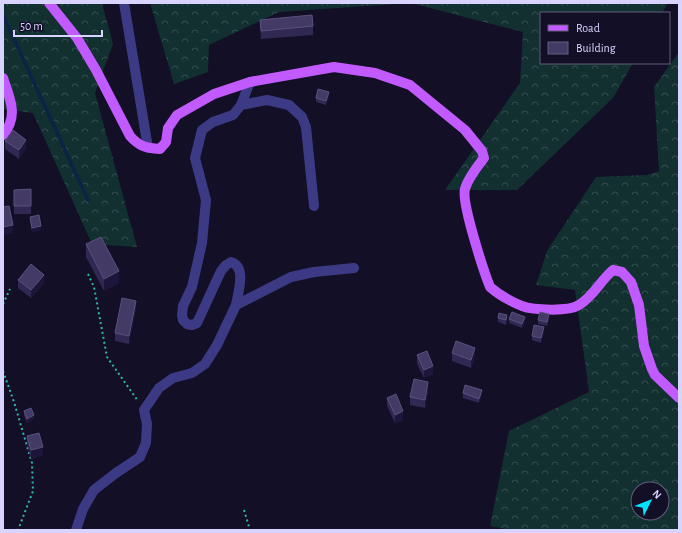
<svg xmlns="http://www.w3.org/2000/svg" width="682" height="533" viewBox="0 0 682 533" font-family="'Alegreya Sans',sans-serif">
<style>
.forest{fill:url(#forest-crowns);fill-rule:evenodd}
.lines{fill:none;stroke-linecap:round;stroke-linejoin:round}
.stream{stroke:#0c2248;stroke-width:3.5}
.path{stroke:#2fb8b0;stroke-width:2;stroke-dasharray:2 3;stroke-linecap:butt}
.minor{stroke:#3d3a85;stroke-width:10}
.major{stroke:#c25bff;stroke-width:10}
.wall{fill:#312854}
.shaded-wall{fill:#1d163a}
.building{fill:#433a66;stroke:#5a527e}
</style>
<defs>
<pattern id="forest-crowns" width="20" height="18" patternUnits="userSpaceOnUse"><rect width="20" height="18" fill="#12302f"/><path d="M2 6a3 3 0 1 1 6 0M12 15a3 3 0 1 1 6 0" fill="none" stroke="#344d4e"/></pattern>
</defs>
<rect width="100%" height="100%" fill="#130f26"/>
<path class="forest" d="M3,3H102L113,44L95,93L137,247L92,244L33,113L3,109Z
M150,3H668L662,13H541V63H633L613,98L517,190H445L520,83L523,32L411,3L279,12L209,45L208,72L174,84Z
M679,52V530H512L490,526L509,431L589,392L575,290L536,285L547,251L596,177L647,175L659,171L654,87ZM638,489H662V513H638Z"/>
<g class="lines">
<path class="stream" d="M3,15L88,200"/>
<path class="path" d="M88,274L94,287L107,357L138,401
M3,304L10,289
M3,371L14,402L32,463L33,491L18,530
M244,510L250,530"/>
<path class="minor" d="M124,3L148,148
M241,105L267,100L289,105L302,117L306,127L314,206
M236,305C238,292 247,267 231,262L226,265L221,271L197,323L192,325L187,324L183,320L182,315L183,306L192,287L202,243L206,200L195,158L202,130L213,122L233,115L241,105L250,82
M76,530L83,509L94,490L116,473L140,457L146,443L147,424L144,410L159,388L173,378L192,373L205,364L217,345L236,305L291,277L314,272L354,268"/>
<path class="major" d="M49,3L77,38L96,70L130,136C139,146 145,148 160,149L166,142L168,128L177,115L214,94L250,82L334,67L375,73L410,85L465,130L482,151L484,158C477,167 468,178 465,189C461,202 484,272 490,287C499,295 510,301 522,306C533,310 568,312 579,305C594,296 600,281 613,270L622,272L631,282L639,305L644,346L652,369L655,375L679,398
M3,78C10,99 19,116 3,135"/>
</g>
<path class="wall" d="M260,20L313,26V35L261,39Z
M329,97L326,105L316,102V98Z
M5,141L26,148L19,159L5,149Z
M31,189V214H14V190Z
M30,217L41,230L32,232L30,221Z
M86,244L119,283L104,291L86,257Z
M18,280L44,283L31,298L18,288Z
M136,309L129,344L115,341V333Z
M498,318L507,319L506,325L498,322Z
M509,319L525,322L522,328L509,323Z
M549,319L547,326L538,324V320Z
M544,332L541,343L532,340V336Z
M452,353L475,357L471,368L452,361Z
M417,355L433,374L424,378L417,364Z
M428,391L425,408L410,405V397Z
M463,393L482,394L479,403L463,398Z
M387,398L403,420L395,423L387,406Z
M24,411L34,419L27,423L24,415Z
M27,436L43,455L31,459L27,444Z"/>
<path class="shaded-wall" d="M329,92V97L326,105V101Z
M26,140V148L19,159V150Z
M13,225V233L3,235V227Z
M41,226V230L32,232V228Z
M119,271V283L104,291V279Z
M44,275V283L31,298V290Z
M136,301V309L129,344V336Z
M525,317V322L522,328V324Z
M544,327V332L541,343V338Z
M475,348V357L471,368V360Z
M433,366V374L424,378V370Z
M428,382V391L425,408V400Z
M482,390V394L479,403V399Z
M403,411V420L395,423V415Z
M34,415V419L27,423V419Z
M43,447V455L31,459V450Z"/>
<path class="building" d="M312,15L313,26L261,31L260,20Z
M318,89L329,92L326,101L316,98Z
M13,130L26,140L19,150L5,141Z
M31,189V206H14V190Z
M9,206L13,225L3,227V207Z
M39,215L41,226L32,228L30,217Z
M101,237L119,271L104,279L86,244Z
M31,264L44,275L31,290L18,280Z
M122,298L136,301L129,336L115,333Z
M512,312L525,317L522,324L509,319Z
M540,312L549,314L547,322L538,320Z
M499,313L507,315L506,320L498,318Z
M534,325L544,327L541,338L532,336Z
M456,341L475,348L471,360L452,353Z
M427,351L433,366L424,370L417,355Z
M414,379L428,382L425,400L410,397Z
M465,385L482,390L479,399L463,393Z
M396,394L403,411L395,415L387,398Z
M31,408L34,415L27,419L24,411Z
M39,433L43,447L31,450L27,436Z"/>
<rect width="682" height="533" fill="none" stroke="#d9d4ff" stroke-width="8"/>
<rect x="540" y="12" width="130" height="52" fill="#130f26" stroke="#625e7d"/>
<rect x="548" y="25" width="20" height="6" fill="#c25bff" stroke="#625e7d"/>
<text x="576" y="32" font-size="12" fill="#d9d4ff">Road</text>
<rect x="548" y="42" width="20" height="12" fill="#433a66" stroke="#625e7d"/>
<text x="576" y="52" font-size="12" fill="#d9d4ff">Building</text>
<g transform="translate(650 501) rotate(47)"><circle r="19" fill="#130f26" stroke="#625e7d"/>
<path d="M0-3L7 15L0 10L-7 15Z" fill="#00e5ff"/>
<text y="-6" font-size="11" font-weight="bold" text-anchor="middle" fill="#d9d4ff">N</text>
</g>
<path d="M14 30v6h88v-6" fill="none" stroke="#d9d4ff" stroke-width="2"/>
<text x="20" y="30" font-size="12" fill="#d9d4ff" stroke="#130f26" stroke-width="3" paint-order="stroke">50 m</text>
</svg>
